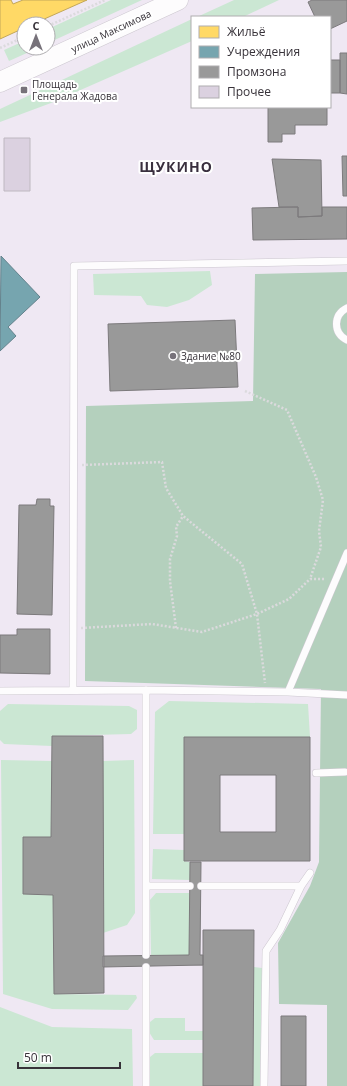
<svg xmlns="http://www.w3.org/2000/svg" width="347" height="1086" viewBox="0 0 347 1086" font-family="'Open Sans',sans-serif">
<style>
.green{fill:#cbe7d3}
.forest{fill:#b4d0bd}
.homes{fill:#ffd966;stroke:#c3a758}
.public{fill:#76a5af;stroke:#63828c}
.industry{fill:#999;stroke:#7c7a7c;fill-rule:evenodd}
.building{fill:#dbd1e0;stroke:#beb8c0}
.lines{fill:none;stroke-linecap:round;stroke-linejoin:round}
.lane-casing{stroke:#ccc7cf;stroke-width:8}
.secondary-casing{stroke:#ccc7cf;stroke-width:21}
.path{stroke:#dbdadd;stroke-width:2.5;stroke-dasharray:2 2;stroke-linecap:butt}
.lane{stroke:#fdfcfd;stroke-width:7}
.secondary{stroke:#fdfcfd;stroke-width:20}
.poi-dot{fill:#77727a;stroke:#fff;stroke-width:1.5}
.labels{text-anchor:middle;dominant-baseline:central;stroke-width:4;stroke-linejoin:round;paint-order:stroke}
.street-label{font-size:10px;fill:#373239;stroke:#fff}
.poi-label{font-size:10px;fill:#373239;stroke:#fff;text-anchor:start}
.district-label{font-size:14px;font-weight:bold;letter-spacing:1px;fill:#392f3e;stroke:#fff}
</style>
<rect width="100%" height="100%" fill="#efe8f3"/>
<path class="green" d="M111,0H142L48,43V29Z
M234,0H279L243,17H197Z
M192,19V41L51,103L0,122V109Z
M24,41V48H38L9,61L4,50Z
M210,271L212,285L189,300L167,307L147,305L141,296L94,295L93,274Z
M169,701L308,704L310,737L184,738V834H153L155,712Z
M8,704L129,706L137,710V729L131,734L53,736L52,746L4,744L0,740V711Z
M1,760L52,761L51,837H23V893L53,895L54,994L136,995L137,998L128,1010L52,1009L3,994Z
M134,760L135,913L127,925L103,933V761Z
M153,849L184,850V861L190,862V880L152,879Z
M156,893H189V955H151L150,900Z
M254,967L262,968L260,1086H253Z
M0,1007L52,1027L132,1029L133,1086H0Z
M155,1018H185V1031H203V1040H154L149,1032L150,1022Z
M155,1053H203V1086H149L150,1057Z"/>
<path class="forest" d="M347,272V1086H327V1005L279,1004L278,943L310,886L319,862L321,689L85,681L86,406L253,401L255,274Z"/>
<path class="homes" d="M0,0H11L13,4L23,0H87L33,24H24V28L0,39Z"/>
<path class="public" d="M1,256L40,297L8,327L16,336L0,351Z"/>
<path class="industry" d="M312,0H347V21L330,29V17H315L308,2Z
M340,53H347V94L340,93Z
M330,60H340V93H330Z
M268,107H327V125H295V134H282V142H268Z
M342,156H347V196H343Z
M272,159L321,160L322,216L298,217V207H279Z
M298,207V217L322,216V207H347V239L253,240L252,208Z
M235,320L238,387L110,391L108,324Z
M37,499H50V506H54L52,615L17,614L19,505H36Z
M17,629H50V674L0,673V635H17Z
M52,736H103L104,993L54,994L53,895L23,894V837H51Z
M184,737H310V861H184ZM220,775H276V832H220Z
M190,862H201L200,955H203V965L103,967V956L189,955Z
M203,930H254L253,1086H203Z
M281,1016H306V1086H281Z"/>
<path class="building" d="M4,138H30V191H4Z"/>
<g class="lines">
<g class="lane-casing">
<path id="lane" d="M347,308C333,315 333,333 347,340
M73,690L74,266L347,261
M146,690V955
M0,691L146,690L288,692L347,553
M288,692L347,695
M316,773L345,772
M146,886H190
M201,886H301
M146,967V1086
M264,1086L266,951L280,930L301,886L310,873"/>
</g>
<g class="secondary-casing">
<path id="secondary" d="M0,82L178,0"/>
</g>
<path class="path" d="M48,26L105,0
M0,48L24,37
M245,391L287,410L316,477L323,500L319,531L321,547L310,579
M82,465L162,462L166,488L183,516L242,564L257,614L265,683
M81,628L152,624L202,632L257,614L289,599L310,579H325
M176,628L170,581V559L177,536L176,527L183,516"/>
<use href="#lane" class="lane"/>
<use href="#secondary" class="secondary"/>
</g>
<g class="poi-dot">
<rect x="20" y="86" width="8" height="8" rx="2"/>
<circle cx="173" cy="356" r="4"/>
</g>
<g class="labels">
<g class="street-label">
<text transform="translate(111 31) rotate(-25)">улица Максимова</text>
</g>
<g class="poi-label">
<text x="32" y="84">Площадь<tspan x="32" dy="12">Генерала Жадова</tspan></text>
<text x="181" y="356">Здание №80</text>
</g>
<g class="district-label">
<text x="176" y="166">ЩУКИНО</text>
</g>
</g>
<rect x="191" y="16" width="140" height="92" fill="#ffffff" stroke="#afadb0"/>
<rect x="199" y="26" width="20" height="12" fill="#ffd966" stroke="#afadb0"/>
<text x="227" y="36" font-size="12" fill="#373239">Жильё</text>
<rect x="199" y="46" width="20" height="12" fill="#76a5af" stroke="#afadb0"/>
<text x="227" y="56" font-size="12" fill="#373239">Учреждения</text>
<rect x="199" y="66" width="20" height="12" fill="#999999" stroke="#afadb0"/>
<text x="227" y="76" font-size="12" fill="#373239">Промзона</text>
<rect x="199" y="86" width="20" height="12" fill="#dbd1e0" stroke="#afadb0"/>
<text x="227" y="96" font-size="12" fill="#373239">Прочее</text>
<g transform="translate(36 36)"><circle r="19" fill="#ffffff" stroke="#afadb0"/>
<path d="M0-3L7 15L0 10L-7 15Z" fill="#77727a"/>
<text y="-6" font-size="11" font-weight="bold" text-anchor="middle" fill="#373239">С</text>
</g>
<path d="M18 1062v6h102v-6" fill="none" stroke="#373239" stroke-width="2"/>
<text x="24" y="1062" font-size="12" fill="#373239" stroke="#ffffff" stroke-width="3" paint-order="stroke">50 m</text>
</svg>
